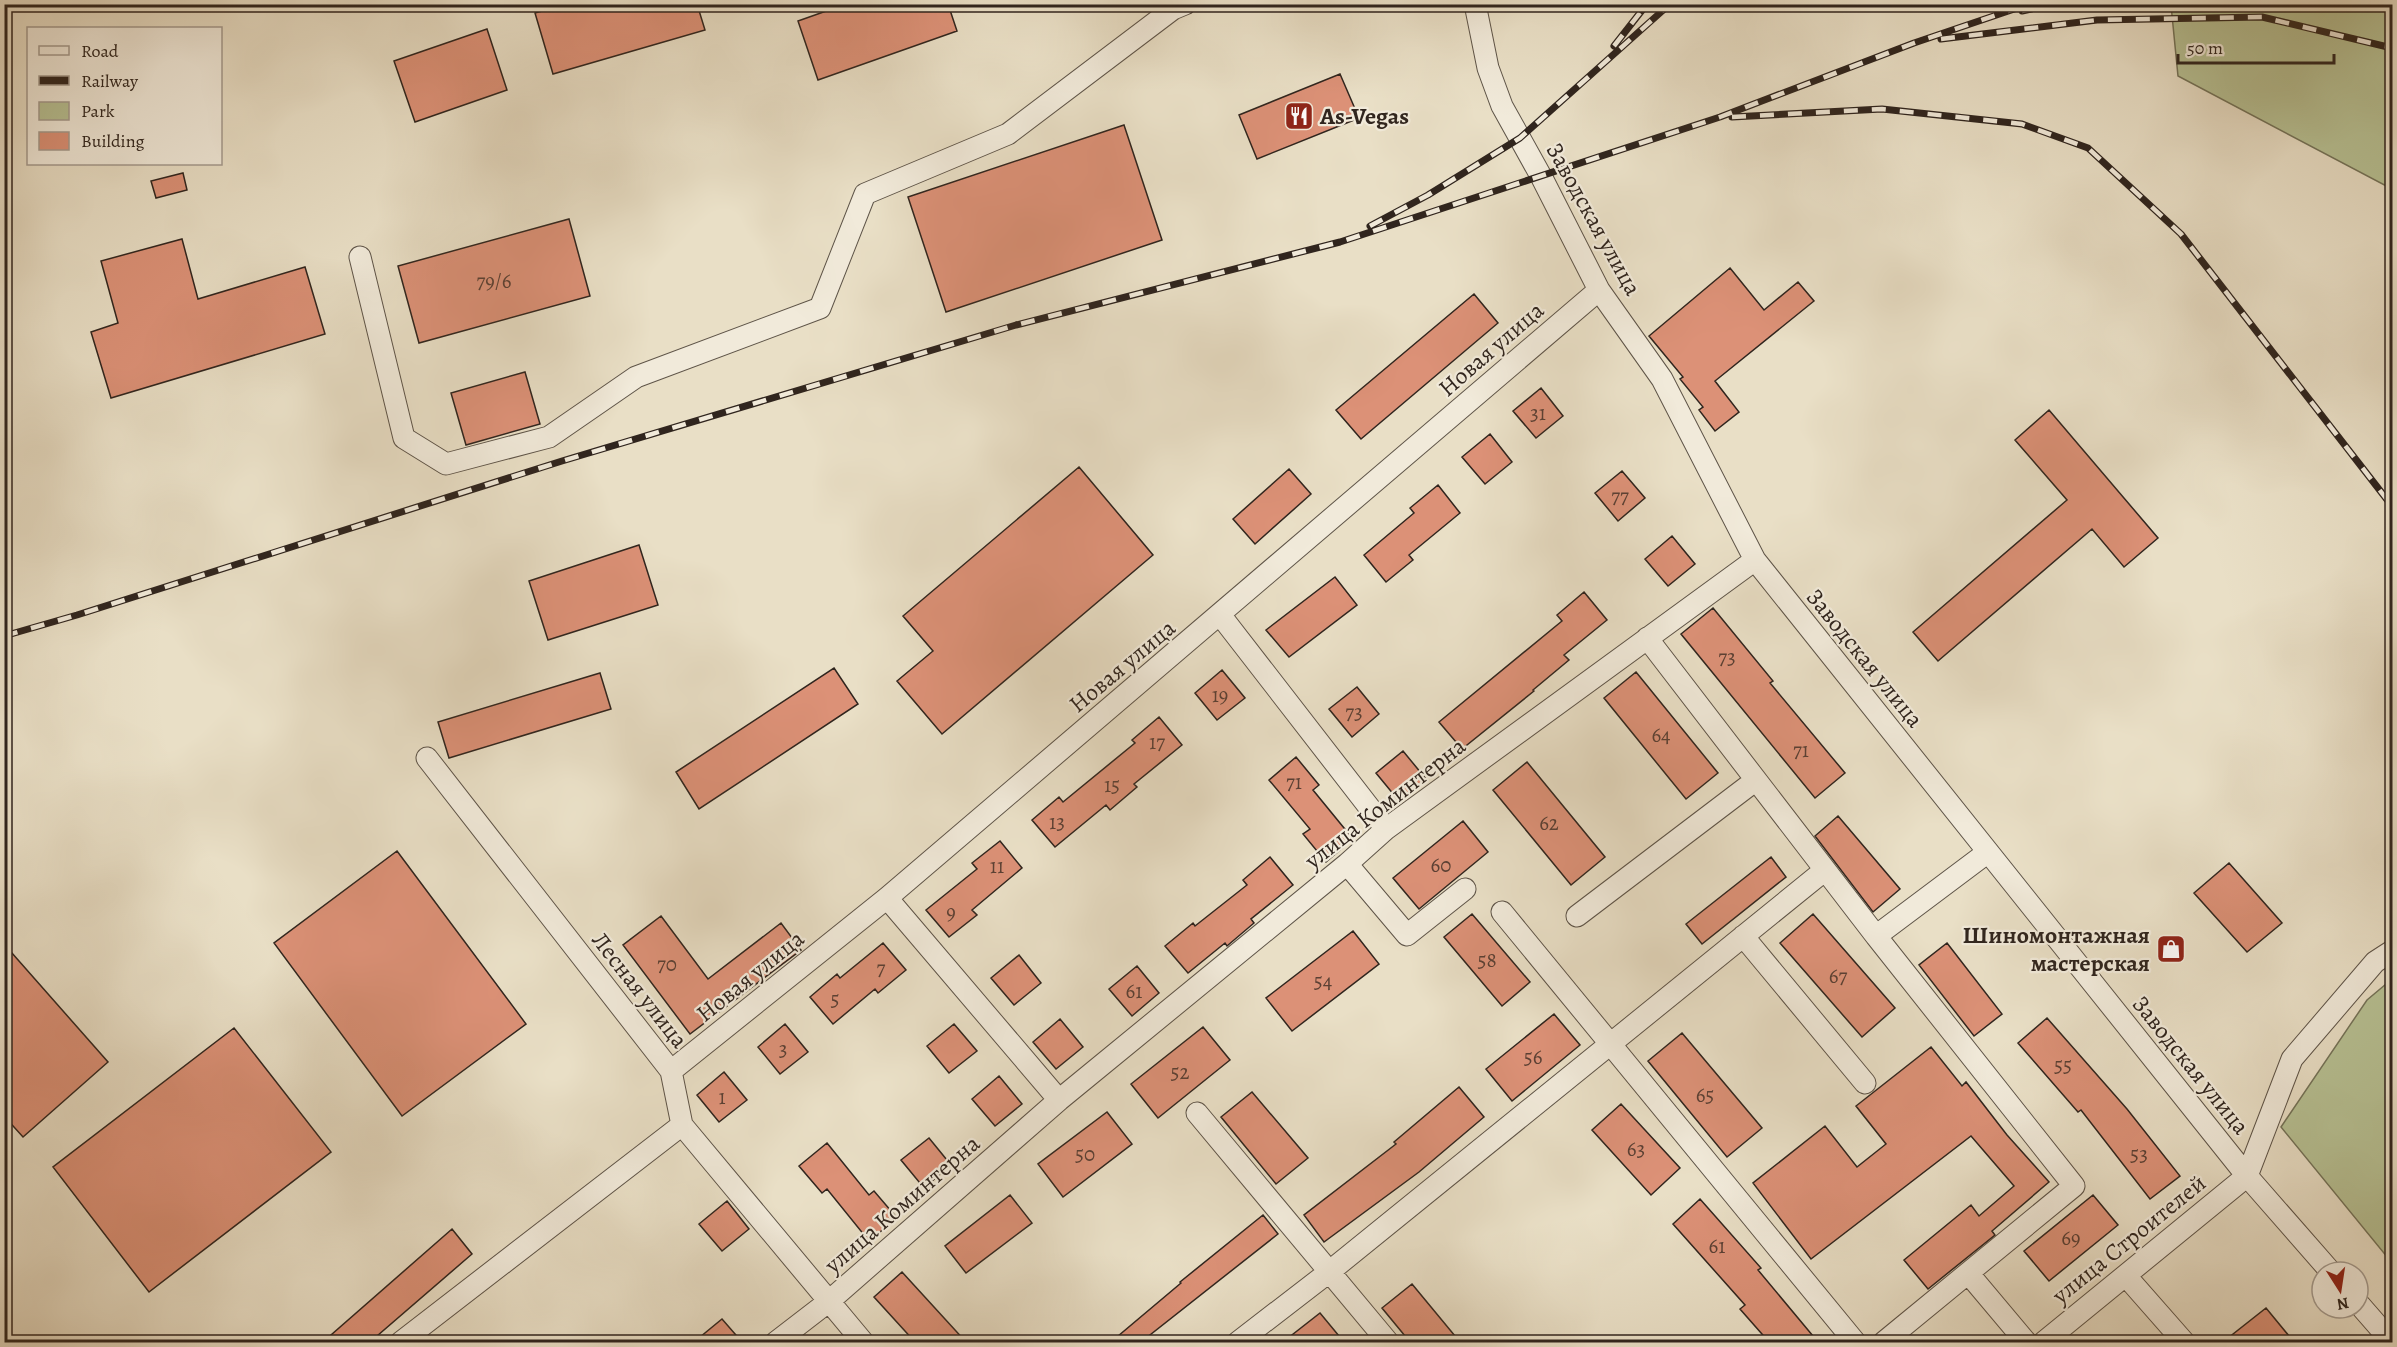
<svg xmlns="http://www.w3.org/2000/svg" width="2397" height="1347" viewBox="0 0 2397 1347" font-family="Alegreya,serif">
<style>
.green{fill:#b7c194;stroke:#747359;stroke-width:1.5}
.building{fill:#dc9177;stroke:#30251e;stroke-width:1.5}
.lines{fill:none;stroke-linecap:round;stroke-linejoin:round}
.minor-casing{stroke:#5e5448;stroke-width:23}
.minor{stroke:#f1eada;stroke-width:21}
.rail-casing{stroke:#30251e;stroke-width:7}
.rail{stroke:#f1eada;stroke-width:4.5;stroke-dasharray:14;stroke-linecap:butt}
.labels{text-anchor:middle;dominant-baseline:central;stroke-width:4.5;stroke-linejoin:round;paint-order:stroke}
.number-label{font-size:21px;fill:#5b4034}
.poi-label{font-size:24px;font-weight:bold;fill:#30251e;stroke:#f1eada;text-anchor:start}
.street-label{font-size:24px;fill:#30251e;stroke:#f1eada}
</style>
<rect width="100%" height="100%" fill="#e9dfc6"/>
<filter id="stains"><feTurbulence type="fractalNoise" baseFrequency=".00333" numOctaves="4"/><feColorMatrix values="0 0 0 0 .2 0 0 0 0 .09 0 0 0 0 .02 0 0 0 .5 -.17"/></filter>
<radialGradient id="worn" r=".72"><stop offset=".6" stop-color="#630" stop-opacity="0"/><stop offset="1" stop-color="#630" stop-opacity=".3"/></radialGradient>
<path class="green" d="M2171,5H2392V189L2178,76Z
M2392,979V1263L2281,1127L2367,1000Z"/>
<path class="building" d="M566,4H697L705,30L553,74L535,13Z
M846,4H948L957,31L818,80L798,21Z
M487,29L507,90L415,122L394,61Z
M1340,74L1359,118L1257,159L1239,115Z
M1124,125L1162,240L946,312L908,197Z
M183,173L187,190L156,198L151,181Z
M569,219L590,296L419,343L398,266Z
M182,239L198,299L305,267L325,334L111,398L91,332L118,323L101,261Z
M1730,268L1764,310L1798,282L1814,301L1715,381L1739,412L1715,431L1699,410L1703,407L1680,379L1683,377L1649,336Z
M1474,294L1498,323L1361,439L1336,410Z
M525,372L540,424L466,445L451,393Z
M1541,388L1563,416L1536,438L1513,411Z
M2049,410L2158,538L2124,567L2092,529L1938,661L1913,632L2067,500L2015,440Z
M1490,434L1512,462L1485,484L1462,457Z
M1079,467L1153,555L942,734L897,681L933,651L903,616Z
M1289,469L1311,494L1255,544L1233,519Z
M1622,471L1645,498L1618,521L1595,493Z
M1438,485L1460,513L1409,555L1413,560L1386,582L1364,555L1414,513L1410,508Z
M1672,536L1695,564L1668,586L1645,559Z
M639,545L658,605L548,640L529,581Z
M1335,577L1357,605L1289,657L1266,630Z
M1584,592L1607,620L1564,655L1569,660L1533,690L1534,691L1462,749L1439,722L1562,621L1557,615Z
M1713,608L1773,681L1770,683L1845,773L1815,798L1681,634Z
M834,668L858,704L699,809L676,772Z
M1222,670L1245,698L1217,720L1195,693Z
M1636,672L1718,773L1686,799L1604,698Z
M600,673L611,709L449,758L438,722Z
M1357,687L1379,714L1352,737L1329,709Z
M1159,717L1182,745L1134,784L1137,787L1110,810L1106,805L1055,847L1032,820L1059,797L1063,802L1135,743L1132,740Z
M1403,751L1426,779L1399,801L1376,773Z
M1296,757L1319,785L1313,790L1353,839L1326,862L1303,834L1310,829L1269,780Z
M1527,762L1605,857L1571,885L1493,790Z
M1838,816L1900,889L1873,912L1815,836Z
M1463,821L1488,852L1419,909L1393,878Z
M1000,841L1022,868L972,910L977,915L949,937L926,910L977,869L972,863Z
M397,851L526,1024L402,1116L274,943Z
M1270,857L1293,885L1251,919L1254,923L1227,946L1225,943L1188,973L1165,946L1193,923L1195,926L1247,885L1243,880Z
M1771,857L1786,877L1702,944L1686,924Z
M2229,863L2282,923L2247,952L2194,893Z
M1472,914L1530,982L1502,1006L1444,937Z
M1813,914L1895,1008L1862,1037L1780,943Z
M661,916L708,979L781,923L801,950L690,1034L623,945Z
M1353,931L1379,964L1292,1031L1266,998Z
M883,943L906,970L878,993L875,989L833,1024L810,997L837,974L840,978Z
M1947,943L2002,1014L1974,1036L1919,965Z
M4,944L108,1062L23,1137L4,1116Z
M1019,955L1041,983L1014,1005L991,978Z
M1137,966L1159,993L1132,1016L1109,989Z
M1554,1014L1580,1045L1512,1101L1486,1069Z
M2047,1018L2127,1109L2180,1176L2150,1199L2081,1110L2078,1112L2018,1043Z
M1060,1019L1083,1047L1056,1069L1033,1042Z
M785,1024L808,1052L780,1074L758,1047Z
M954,1024L977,1051L949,1073L927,1046Z
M1203,1027L1230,1060L1158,1118L1131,1084Z
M234,1028L331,1152L149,1292L53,1167Z
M1682,1033L1762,1128L1727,1157L1648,1061Z
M1931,1047L1962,1086L1966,1082L2007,1135L2049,1182L1992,1231L1995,1235L1928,1289L1904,1260L1971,1205L1979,1216L2014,1186L1971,1136L1811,1259L1753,1183L1825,1126L1857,1167L1886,1144L1856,1106Z
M724,1072L747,1100L719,1122L697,1095Z
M999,1076L1022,1104L995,1126L972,1099Z
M1459,1087L1484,1117L1419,1172L1324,1242L1304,1215L1396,1144L1394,1142Z
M1252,1092L1308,1158L1276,1184L1221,1117Z
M1621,1104L1680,1168L1651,1195L1592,1130Z
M1107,1112L1132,1144L1063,1197L1038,1164Z
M929,1138L951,1165L924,1188L901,1160Z
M827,1143L869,1195L874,1191L897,1218L869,1241L827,1189L822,1193L799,1166Z
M1010,1195L1032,1223L966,1273L945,1246Z
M2093,1195L2118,1225L2049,1281L2024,1251Z
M1700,1199L1761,1268L1758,1270L1818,1342H1769L1740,1309L1745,1305L1673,1224Z
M727,1201L749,1229L722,1251L699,1224Z
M1263,1215L1278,1234L1141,1342H1111L1181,1283L1180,1282Z
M452,1229L472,1254L370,1342H323Z
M902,1272L966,1342H915L874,1297Z
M1412,1284L1460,1342H1410L1382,1308Z
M2266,1308L2294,1342H2223Z
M1320,1313L1344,1342H1283Z
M722,1319L742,1342H694Z"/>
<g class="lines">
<g class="minor-casing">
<path id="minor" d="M1475,4L1488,68L1502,106L1542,178L1599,290L1662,379L1755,560L2247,1176L2331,1272
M360,257L404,438L446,464L549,437L636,377L820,308L865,194L1008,134L1173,9L1185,4
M1221,616L1386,829
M1647,638L1876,936
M427,758L671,1071L682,1125L863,1342
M1347,864L1407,935L1465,889
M887,898L1059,1100
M1502,912L1855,1342
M1577,916L1756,780
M1743,936L1865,1083
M671,1071L887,898L1599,290
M1197,1113L1388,1342
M1968,1273L2026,1342
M2126,1276L2184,1342
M2358,1303L2392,1342
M401,1342L682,1125
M776,1342L828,1302L1059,1100L1347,864L1386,829L1755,560
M1238,1342L1329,1272L1825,870
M1884,1342L2074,1186L1876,936L1988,852
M2044,1342L2247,1176L2292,1059L2375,962L2392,951"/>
</g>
<use href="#minor" class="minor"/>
<g class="rail-casing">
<path id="rail" d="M2022,11L2053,4
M1941,39L2097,20L2262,17L2392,48
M1614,46L1647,4
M1732,117L1882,109L2022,124L2088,148L2181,234L2392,506
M1370,226L1428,195L1520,138L1670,4
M4,636L77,615L562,461L1016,325L1340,242L1720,117L1914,43L2029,4"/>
</g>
<use href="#rail" class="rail"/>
</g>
<defs>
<g id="restaurant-square" transform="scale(1.5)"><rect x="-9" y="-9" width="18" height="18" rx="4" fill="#8f2418" stroke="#f1eada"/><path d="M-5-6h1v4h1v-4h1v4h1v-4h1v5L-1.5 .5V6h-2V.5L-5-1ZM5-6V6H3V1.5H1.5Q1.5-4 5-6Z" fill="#fff"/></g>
<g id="shop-square" transform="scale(1.5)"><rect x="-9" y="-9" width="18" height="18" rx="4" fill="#8f2418" stroke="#f1eada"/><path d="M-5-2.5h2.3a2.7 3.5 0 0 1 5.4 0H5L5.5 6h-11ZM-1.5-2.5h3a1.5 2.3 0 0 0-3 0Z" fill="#fff"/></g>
</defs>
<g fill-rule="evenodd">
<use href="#restaurant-square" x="1299" y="116"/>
<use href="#shop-square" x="2171" y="949"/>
</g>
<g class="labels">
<g class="number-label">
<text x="494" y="281">79/6</text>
<text x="1538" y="413">31</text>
<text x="1620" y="496">77</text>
<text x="1727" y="657">73</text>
<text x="1220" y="695">19</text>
<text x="1354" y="712">73</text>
<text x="1661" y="735">64</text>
<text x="1157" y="742">17</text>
<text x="1801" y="750">71</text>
<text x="1294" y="782">71</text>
<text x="1112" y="785">15</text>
<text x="1057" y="822">13</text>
<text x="1549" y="823">62</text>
<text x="1441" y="865">60</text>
<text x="997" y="866">11</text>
<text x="951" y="912">9</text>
<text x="1487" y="960">58</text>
<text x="667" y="964">70</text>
<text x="881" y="968">7</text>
<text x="1838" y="976">67</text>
<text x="1323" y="981">54</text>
<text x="1134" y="991">61</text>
<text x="835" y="999">5</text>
<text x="783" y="1049">3</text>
<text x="1533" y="1057">56</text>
<text x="2063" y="1065">55</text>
<text x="1180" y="1072">52</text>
<text x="1705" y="1095">65</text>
<text x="722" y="1097">1</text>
<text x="1636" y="1149">63</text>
<text x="1085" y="1154">50</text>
<text x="2139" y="1154">53</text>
<text x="2071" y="1238">69</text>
<text x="1717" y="1246">61</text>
</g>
<g class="poi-label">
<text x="1320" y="116">As-Vegas</text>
<text x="2150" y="935" text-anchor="end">Шиномонтажная<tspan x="2150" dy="28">мастерская</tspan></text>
</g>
<g class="street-label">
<text transform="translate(1594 219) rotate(61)">Заводская улица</text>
<text transform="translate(1491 349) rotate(-41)">Новая улица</text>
<text transform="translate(1865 658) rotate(51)">Заводская улица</text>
<text transform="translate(1122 666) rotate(-40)">Новая улица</text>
<text transform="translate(1385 803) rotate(-38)">улица Коминтерна</text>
<text transform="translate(750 976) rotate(-39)">Новая улица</text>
<text transform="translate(640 990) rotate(52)">Лесная улица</text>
<text transform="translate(2191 1065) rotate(51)">Заводская улица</text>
<text transform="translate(902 1204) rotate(-41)">улица Коминтерна</text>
<text transform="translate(2129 1239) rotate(-39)">улица Строителей</text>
</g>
</g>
<rect width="2397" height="1347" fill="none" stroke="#e9dfc6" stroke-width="24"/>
<rect x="6" y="6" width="2385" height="1335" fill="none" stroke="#30251e" stroke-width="3"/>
<rect x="12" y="12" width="2373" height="1323" fill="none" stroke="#30251e" stroke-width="1.5"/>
<rect x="27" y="27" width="195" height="138" fill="#f1eada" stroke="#a49b8f" stroke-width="1.5"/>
<rect x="39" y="46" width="30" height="9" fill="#f1eada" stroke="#a49b8f" stroke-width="1.5"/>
<text x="81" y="57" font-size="18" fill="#30251e">Road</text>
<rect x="39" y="76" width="30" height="9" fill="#30251e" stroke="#a49b8f" stroke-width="1.5"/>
<text x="81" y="87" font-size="18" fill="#30251e">Railway</text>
<rect x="39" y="102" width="30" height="18" fill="#b7c194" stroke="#a49b8f" stroke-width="1.5"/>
<text x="81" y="117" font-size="18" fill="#30251e">Park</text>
<rect x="39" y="132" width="30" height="18" fill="#dc9177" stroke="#a49b8f" stroke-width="1.5"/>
<text x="81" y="147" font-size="18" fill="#30251e">Building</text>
<g transform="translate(2340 1290) rotate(168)"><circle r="28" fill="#f1eada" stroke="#a49b8f" stroke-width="1.5"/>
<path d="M0-4.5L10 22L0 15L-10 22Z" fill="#8f2418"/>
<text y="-9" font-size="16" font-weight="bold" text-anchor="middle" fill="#30251e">N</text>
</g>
<path d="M2178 54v9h156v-9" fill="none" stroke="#30251e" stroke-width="3"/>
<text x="2187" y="54" font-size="18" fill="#30251e" stroke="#f1eada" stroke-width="4.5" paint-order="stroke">50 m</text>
<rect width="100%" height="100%" filter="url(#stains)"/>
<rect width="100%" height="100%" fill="url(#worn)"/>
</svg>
